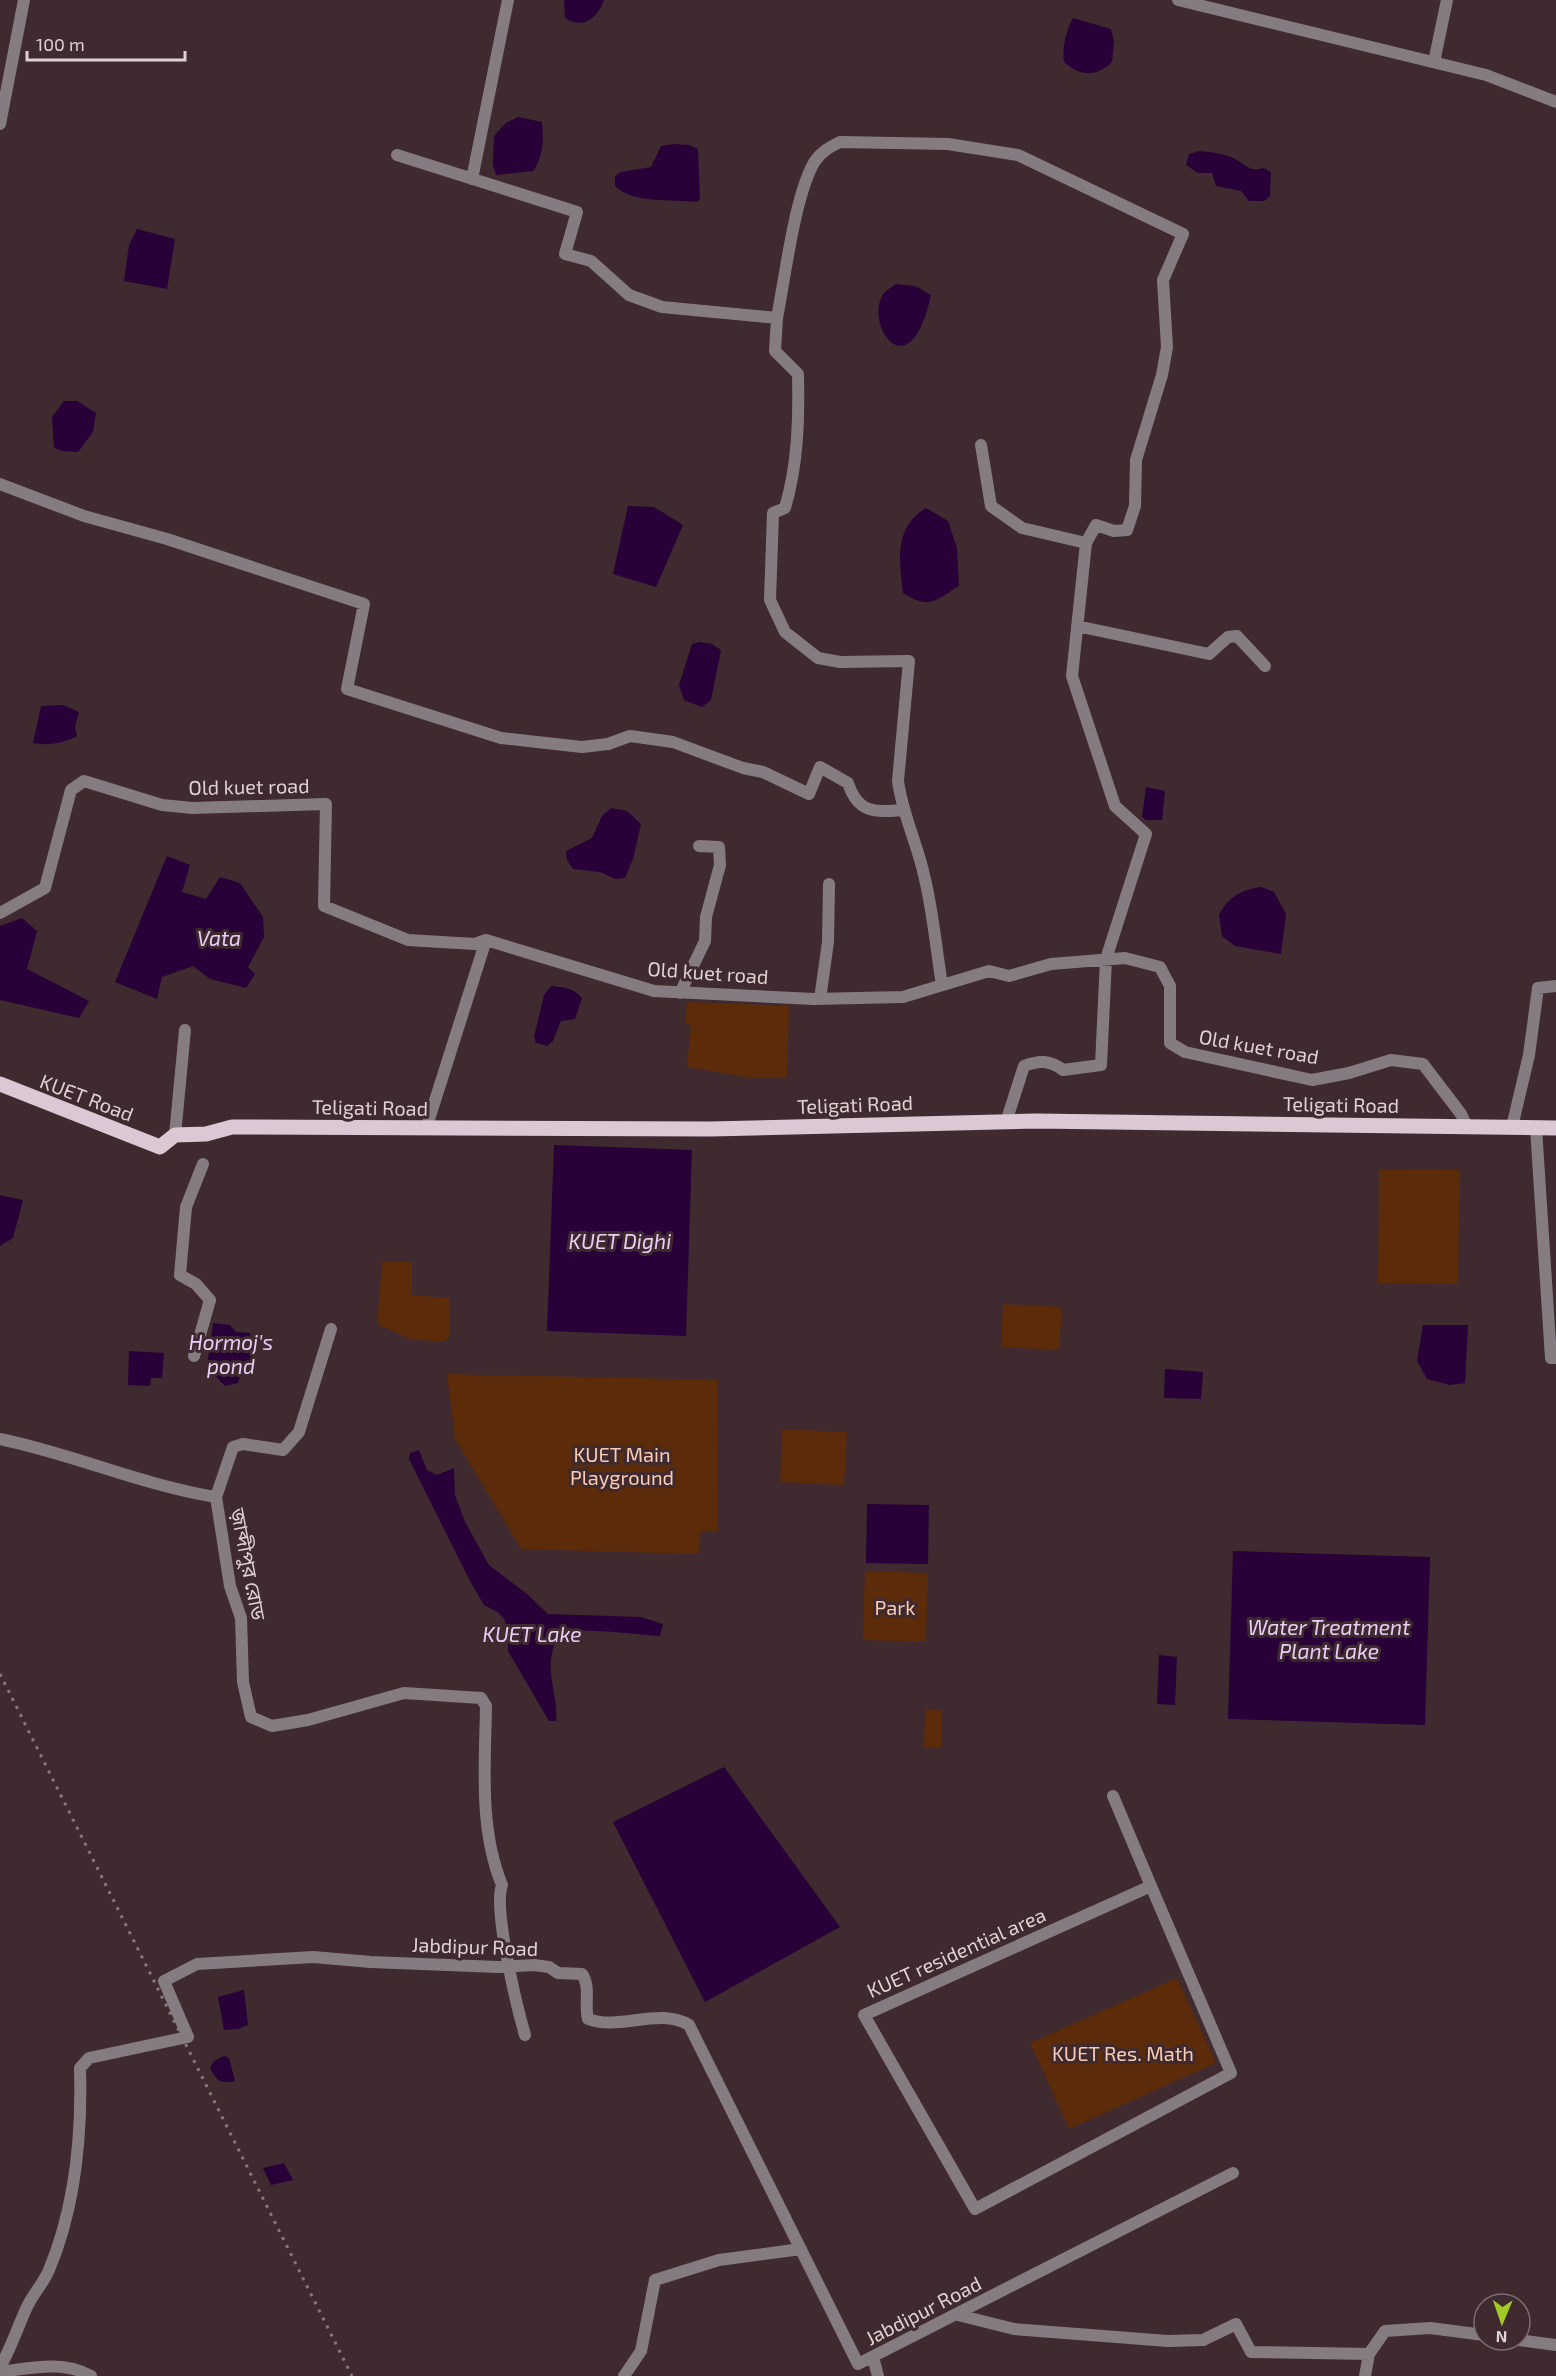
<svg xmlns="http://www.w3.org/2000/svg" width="1556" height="2376" viewBox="0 0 1556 2376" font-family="'Exo 2','Noto Sans Bengali',sans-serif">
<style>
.green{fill:#5c2b09}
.water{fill:#270137}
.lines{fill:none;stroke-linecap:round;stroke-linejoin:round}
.minor{stroke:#857c82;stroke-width:12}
.major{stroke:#dbc8d5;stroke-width:15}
.rail{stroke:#88777b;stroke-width:3;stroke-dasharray:3 6;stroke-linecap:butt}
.labels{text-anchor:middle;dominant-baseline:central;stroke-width:6;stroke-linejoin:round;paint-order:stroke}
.street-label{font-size:20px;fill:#dfd1d4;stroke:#3e2a2f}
.park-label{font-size:20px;fill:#faccb3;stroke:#3e2a2f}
.water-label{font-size:21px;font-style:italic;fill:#e8cef7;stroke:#3e2a2f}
</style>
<rect width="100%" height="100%" fill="#3e2a2f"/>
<path class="green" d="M687,1002L789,1006L787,1078H751L687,1067L691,1025L685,1024Z
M1379,1169L1460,1170L1458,1284L1378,1283Z
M382,1261L412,1262V1295L450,1298L449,1336L445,1342L410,1339L377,1324Z
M1003,1304L1062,1307L1059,1350L1001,1347Z
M447,1374L717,1380L718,1531H701L698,1554L521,1549L455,1439Z
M782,1429L847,1432L844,1485L780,1482Z
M865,1571L928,1573L926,1642L863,1640Z
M925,1709L941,1710V1747H924Z
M1177,1978L1216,2063L1069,2129L1030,2043Z"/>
<path class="water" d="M564,0H604C598,18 583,30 565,18Z
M1073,18L1111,29L1114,41L1112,62C1096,77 1081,77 1064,62C1062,47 1066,31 1073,18Z
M518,117L542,122C544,139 543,158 533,171L496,175L493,165L494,136L506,123Z
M674,144L689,145L698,149L700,199L697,202C673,199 633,204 615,186V176L621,172L651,167L661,146Z
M1199,151C1211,152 1228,154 1237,160C1247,166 1250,172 1263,168L1271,172L1270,196L1264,201H1249L1241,191L1216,186L1212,173H1198L1186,165L1189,154Z
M137,229L175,239L167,289L124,281L129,245Z
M896,284L915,286L931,295C909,396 861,320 885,292C888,289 893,286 896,284Z
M64,401H77L96,413L93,432L78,452L62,451L54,448L52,417Z
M628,506L654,507L683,525L656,587L613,574Z
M926,508L948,521L957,548L959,586C934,601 930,610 903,593C899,560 894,527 926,508Z
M699,642L712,644L721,650L711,700L702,707L684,700L679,685L692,644Z
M63,705L79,712L75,727L77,736C64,743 48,746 33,743L41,706Z
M1146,787L1165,791L1162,820H1146L1142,817Z
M611,808L627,811L641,824L633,859L625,878L615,879L600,872L573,869L567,860L566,851L592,838L602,816Z
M167,856L190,865L182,892L206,899L220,877L240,883L263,917L264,937L248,967L255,974L246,988L210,979L193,966L162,977L157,999L115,982Z
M1261,887L1274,892L1286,914L1281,954L1235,946L1222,936L1219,915C1229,897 1240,890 1261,887Z
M22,918L37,931L27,969L89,1001L79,1018L0,1000V926Z
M551,986C563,987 574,988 582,998L575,1019L561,1021L553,1041L547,1046L536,1043L534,1037L544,995Z
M554,1145L692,1150L686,1336L547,1331Z
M0,1195L23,1200L13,1238L0,1246Z
M213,1323L230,1325L236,1332L250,1333L253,1348L252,1371L241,1373L238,1383L225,1386L207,1367Z
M1423,1325H1468L1465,1383L1450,1385L1427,1379L1417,1361Z
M129,1351L164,1353L162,1378H151L150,1386L128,1385Z
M1165,1369L1203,1372L1201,1399L1164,1398Z
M419,1450L427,1470L437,1475L454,1468L455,1495L465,1522L489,1565L527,1594L548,1614L641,1617L663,1624L660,1636C640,1635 582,1627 566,1633C555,1637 552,1650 551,1660C549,1681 558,1700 556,1721H549L508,1651V1631L504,1619L498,1612L484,1605L470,1581L409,1459L410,1453Z
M867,1504L929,1505L928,1564L866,1563Z
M1233,1551L1430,1557L1425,1725L1228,1719Z
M1159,1655L1177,1657L1175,1705L1157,1704Z
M724,1767L840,1927L705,2002L613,1822Z
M244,1990L248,2025L238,2029L224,2030L218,1997Z
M224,2056L229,2058L235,2081C220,2084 217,2081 210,2068L214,2061Z
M284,2163L293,2180L271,2185L263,2168Z"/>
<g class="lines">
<path class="minor" d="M1178,0L1486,75L1556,102
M1434,62L1447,0
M0,124L24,0
M397,155L577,212L565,254L591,261L629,295L662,307L777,318L775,351L798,374C799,419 798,464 785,508L773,513L770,600L785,632L818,658L840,662L909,661L898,781C902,813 917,843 924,875C933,911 936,948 942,985
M472,179L508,0
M777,318C785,278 795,193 815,161C822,151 830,147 840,142L948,144L1018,155L1183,234L1163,280L1167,347L1162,375L1136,460L1135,506L1127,530L1114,531L1096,525L1086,543
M981,445L991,506L1022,528L1086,543L1072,676L1115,806L1146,834L1106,959L1101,1065L1063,1070C1050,1060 1039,1060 1024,1066L1006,1122
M0,484L84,516L167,539L364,604L347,689L501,738L582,747L608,744L630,736L673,742L743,768L763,772L809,794L820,767L848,783C858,814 875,812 904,810
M1077,626L1209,654L1228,637L1237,636L1265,666
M0,913L45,888L71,790L84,781L162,805L193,808L326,804L324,906L408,940L475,944L486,940L654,991L814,999L903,997L989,971L1009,976L1051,964L1125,958L1160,967L1170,986V1043L1185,1052L1312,1080L1349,1073L1391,1060L1423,1064L1461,1114L1467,1127
M680,993L705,941L706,917L720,865L719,847L699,846
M820,999L828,942L829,884
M1512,1127L1529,1055L1538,988L1556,986
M1536,1128L1551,1358H1556
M426,1129L486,940
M175,1135L185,1030
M194,1356L210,1300L196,1284L180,1275L186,1207L203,1164
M0,1439C73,1454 142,1485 216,1497L230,1586L241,1618L243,1682L251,1717L272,1726L308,1720L404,1693L481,1698L486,1706C485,1766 479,1829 502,1885C493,1909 517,2007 525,2035
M216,1497L233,1447L243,1444L283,1450L299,1432L331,1329
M1113,1796L1151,1886
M1151,1886L1231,2073L975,2209L864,2015Z
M958,2315L1014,2329L1168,2341L1203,2340L1236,2324L1251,2352L1369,2354L1365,2376
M1518,2340L1556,2345
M1369,2354L1385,2331L1430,2328L1484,2335
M873,2357L878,2376
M0,2367C11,2348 17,2329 26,2309C32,2295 43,2284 49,2270C75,2208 82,2134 80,2068L89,2058L188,2037L164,1981L197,1964L313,1957L371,1962L498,1967L534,1965L549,1967L558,1973L582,1974C591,1987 584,2004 588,2019C620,2031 659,2007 689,2025L858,2364L1233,2173
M0,2372C31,2368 63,2360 91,2376
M624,2376L641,2351L655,2280L719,2260L801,2249"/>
<path class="major" d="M0,1084L160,1147L175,1135L206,1134L232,1127L711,1129L1036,1121L1556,1128"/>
<path class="rail" d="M0,1674L352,2376"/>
</g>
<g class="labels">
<g class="street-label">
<text transform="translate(249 786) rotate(-1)">Old kuet road</text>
<text transform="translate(708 972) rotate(4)">Old kuet road</text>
<text transform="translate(1259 1046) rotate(10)">Old kuet road</text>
<text transform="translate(87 1097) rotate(21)">KUET Road</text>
<text transform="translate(855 1104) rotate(-2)">Teligati Road</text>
<text transform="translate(1341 1104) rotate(1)">Teligati Road</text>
<text transform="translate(370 1107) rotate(1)">Teligati Road</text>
<text transform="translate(249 1564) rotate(79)">জ়াব্দীপুর রোড</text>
<text transform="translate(475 1946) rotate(2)">Jabdipur Road</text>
<text transform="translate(956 1952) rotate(-24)">KUET residential area</text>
<text transform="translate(923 2310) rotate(-27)">Jabdipur Road</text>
</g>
<g class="park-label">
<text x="622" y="1454">KUET Main<tspan x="622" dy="23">Playground</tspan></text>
<text x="895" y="1607">Park</text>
<text x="1123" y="2053">KUET Res. Math</text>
</g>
<g class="water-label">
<text x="219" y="937">Vata</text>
<text x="620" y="1240">KUET Dighi</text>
<text x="231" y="1341">Hormoj's<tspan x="231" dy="24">pond</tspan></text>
<text x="1329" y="1626">Water Treatment<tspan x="1329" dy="24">Plant Lake</tspan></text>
<text x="532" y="1633">KUET Lake</text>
</g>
</g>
<g transform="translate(1502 2322) rotate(182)"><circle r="28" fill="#3e2a2f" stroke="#7e6d71" stroke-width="1.5"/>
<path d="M0-4.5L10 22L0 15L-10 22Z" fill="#a3c926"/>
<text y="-9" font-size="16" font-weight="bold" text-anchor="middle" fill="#dfd1d4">N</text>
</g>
<path d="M27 51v9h158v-9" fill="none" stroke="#dfd1d4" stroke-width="3"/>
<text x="36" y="51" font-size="18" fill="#dfd1d4" stroke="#3e2a2f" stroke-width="4.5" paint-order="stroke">100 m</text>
</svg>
